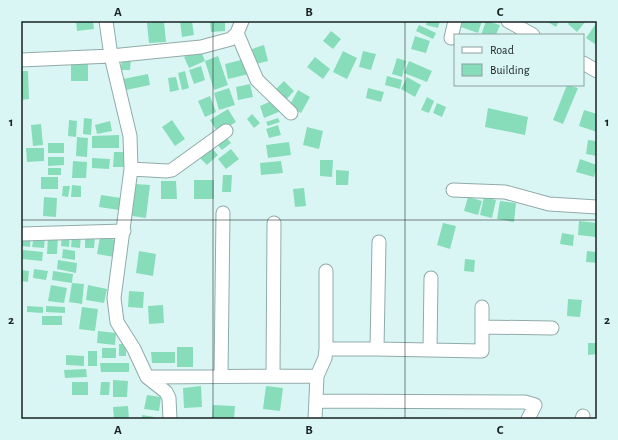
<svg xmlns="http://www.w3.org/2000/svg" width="618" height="440" viewBox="0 0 618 440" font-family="'Alegreya Sans',sans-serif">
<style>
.building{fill:#87ddb9}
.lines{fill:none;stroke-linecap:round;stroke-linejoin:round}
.minor-casing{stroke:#90aba9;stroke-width:15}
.minor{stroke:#fff;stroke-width:13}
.grid{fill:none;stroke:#182221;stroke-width:1;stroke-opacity:0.55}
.neatline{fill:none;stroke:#182221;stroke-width:1.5}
.grid-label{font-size:13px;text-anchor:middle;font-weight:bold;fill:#182221}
</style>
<rect width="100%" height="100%" fill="#daf6f4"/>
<path class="building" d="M76,21H93L94,29L77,31Z
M164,21L166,42L149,43L147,23Z
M180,21H192L194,35L182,37Z
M210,21H225V31L211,32Z
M427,21H440L438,28L426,25Z
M463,21H482L478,33L461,27Z
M486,21L500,25L496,35H481Z
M546,21H559L556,27Z
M570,21H586L577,32L568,24Z
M419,25L436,33L433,39L416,31Z
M595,25L597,27V41L595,44L586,38Z
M331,31L341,39L333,49L323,41Z
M415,36L430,41L426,53L411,49Z
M264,45L268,61L256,64L252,49Z
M200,49L205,61L189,68L184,57Z
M343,51L357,58L347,79L333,72Z
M363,51L376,54L371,70L359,67Z
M218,56L228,85L214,90L205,61Z
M122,57L131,58L130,70H121Z
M315,57L330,69L323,79L307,67Z
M397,58L406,61L402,77L392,74Z
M245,59L249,74L228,79L225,64Z
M409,61L432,71L427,82L404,73Z
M88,62V81H71V63Z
M201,66L205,80L194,84L189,70Z
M21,71H28L29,99L21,100Z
M185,71L189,88L182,90L178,73Z
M148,74L150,85L126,90L123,79Z
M387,76L402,80L400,89L385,85Z
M176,77L179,90L170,92L168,78Z
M407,77L421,85L415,97L401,89Z
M284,81L294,91L285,101L274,91Z
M250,84L253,97L238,100L236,87Z
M567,85L578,88L563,124L553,120Z
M229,88L235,105L219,110L214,93Z
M368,88L384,92L381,102L366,98Z
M298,90L310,97L301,113L289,106Z
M210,96L216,112L205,117L198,101Z
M427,97L434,101L429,113L421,110Z
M276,99L281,111L264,118L260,106Z
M437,103L446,107L442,117L433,113Z
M488,108L528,117L525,135L485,127Z
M228,109L236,122L218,133L210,120Z
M584,110L597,114V132L579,126Z
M252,114L260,123L254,128L247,119Z
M84,118L92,119L91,135L83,134Z
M278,118L280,122L268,126L266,122Z
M69,120L77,121L76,137L68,136Z
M172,120L185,139L175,146L162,127Z
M110,121L112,131L97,134L95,125Z
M41,124L43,145L33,146L31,125Z
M278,125L281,135L269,138L266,129Z
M307,127L323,131L319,149L303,145Z
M224,134L231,143L222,150L214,141Z
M119,135V148H92V136Z
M77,137L88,138L87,157L76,156Z
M588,140L597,141V156L586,154Z
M289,142L291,155L268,158L266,145Z
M48,143H64V153H48Z
M209,145L218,155L207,165L198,156Z
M26,148H44V161L27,162Z
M231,149L239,159L226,169L218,159Z
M114,152H126V167H113Z
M48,157H64V165L48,166Z
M92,158L110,159L109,169L92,168Z
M580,159L597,165L594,177L576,172Z
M320,160H333L332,177L320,176Z
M73,161L87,162L86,178H72Z
M281,161L283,173L261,175L260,163Z
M48,168H61V175H48Z
M336,170L349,171L348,185H336Z
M223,175H232L231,192H222Z
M41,177H58V189H41Z
M194,180H214V199H194Z
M161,181H176L177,199H161Z
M136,184L150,185L146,218L132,216Z
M72,185L81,186V197H71Z
M63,186H70L68,197L62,196Z
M304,188L306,206L295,207L293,189Z
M101,195L121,198L119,210L99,207Z
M44,197L57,198L56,217L43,216Z
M468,197L482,201L478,215L464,211Z
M484,197L496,200L492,218L480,215Z
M500,201L516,203L514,222L497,219Z
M579,221L597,223L596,237L578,235Z
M443,223L456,226L450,249L437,245Z
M62,233L70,234L69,247L61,246Z
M562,233L574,235L573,246L560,244Z
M21,235L31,236L30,247L21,246Z
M34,235L45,237L44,248L32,247Z
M72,235H81L80,248L71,247Z
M48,236H58L57,254H47Z
M85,237H95L94,248H85Z
M100,237L117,240L114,257L97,254Z
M63,249L75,251V260L62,258Z
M23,250L43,252L42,261L22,259Z
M139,251L156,254L153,276L136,273Z
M587,251L597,252V263L586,262Z
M465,259L475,260L474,272L464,271Z
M58,260L77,263L76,273L57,269Z
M34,269L48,271L46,280L33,278Z
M21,270L29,271L28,282L21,281Z
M53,271L73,274L72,283L52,280Z
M72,283L84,284L82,304L69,302Z
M51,285L67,288L64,303L48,301Z
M88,285L107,289L104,303L86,300Z
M129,291L144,292L143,308L128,307Z
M568,299L582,300L580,317L567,316Z
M163,305L164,323L149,324L148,306Z
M27,306L43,307V313L27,312Z
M46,306L65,307V313L46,312Z
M82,307L98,309L95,331L79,329Z
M42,316H62V325H42Z
M98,331L116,333L115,345L97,343Z
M588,343H597V354L588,355Z
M119,344H126V356H119Z
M177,347H193V367H177Z
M102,348H116V358H102Z
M88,351H97V366H88Z
M151,352H175V363H152Z
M66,355L84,356V366L66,365Z
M100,363H129V372H101Z
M86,369L87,377L65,378L64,370Z
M113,380L128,381L127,397H113Z
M72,382H88V395H72Z
M101,382H110L109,395H100Z
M201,386L202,407L184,408L183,388Z
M266,386L283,388L280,411L263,409Z
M147,395L161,397L159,411L144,409Z
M213,405L235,406L234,419H212Z
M128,406L129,419H114L113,407Z
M142,415L154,417V419H142Z"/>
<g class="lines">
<g class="minor-casing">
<path id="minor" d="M106,21L111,56L130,136L131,169L114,298L117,322L134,349L147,377L166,392L169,398L170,419
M508,21L533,35
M237,33L257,80L291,113
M451,38L455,21
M21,60L111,56L201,47L231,39L237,33L242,21
M583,63L597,71
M131,169L167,171L172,170L226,131
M453,190L505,192L549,204L597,207
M21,234L124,231
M482,327L552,328
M326,349H377L379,242
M377,349L430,350L431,278
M430,350L482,351V307
M221,376L223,213
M273,376L274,223
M317,376L325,358L326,349V271
M147,377L317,376L315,419
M316,401L525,402L535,405L528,419
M582,419L583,416"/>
</g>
<use href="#minor" class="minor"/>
</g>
<path class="grid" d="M213,21V419M405,21V419M21,220H597"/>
<rect width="618" height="440" fill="none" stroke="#daf6f4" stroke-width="44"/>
<rect x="454" y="34" width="130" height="52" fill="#daf6f4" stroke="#8ca1a0"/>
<rect x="462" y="47" width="20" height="6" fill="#ffffff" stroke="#8ca1a0"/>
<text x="490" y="54" font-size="12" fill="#182221">Road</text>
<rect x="462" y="64" width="20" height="12" fill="#87ddb9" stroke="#8ca1a0"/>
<text x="490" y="74" font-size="12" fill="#182221">Building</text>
<rect x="22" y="22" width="574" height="396" class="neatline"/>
<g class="grid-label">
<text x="118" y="16">A</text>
<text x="309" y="16">B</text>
<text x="500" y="16">C</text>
<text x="11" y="126">1</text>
<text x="607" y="126">1</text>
<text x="11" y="324">2</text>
<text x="607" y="324">2</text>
<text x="118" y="434">A</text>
<text x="309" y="434">B</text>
<text x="500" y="434">C</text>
</g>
</svg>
